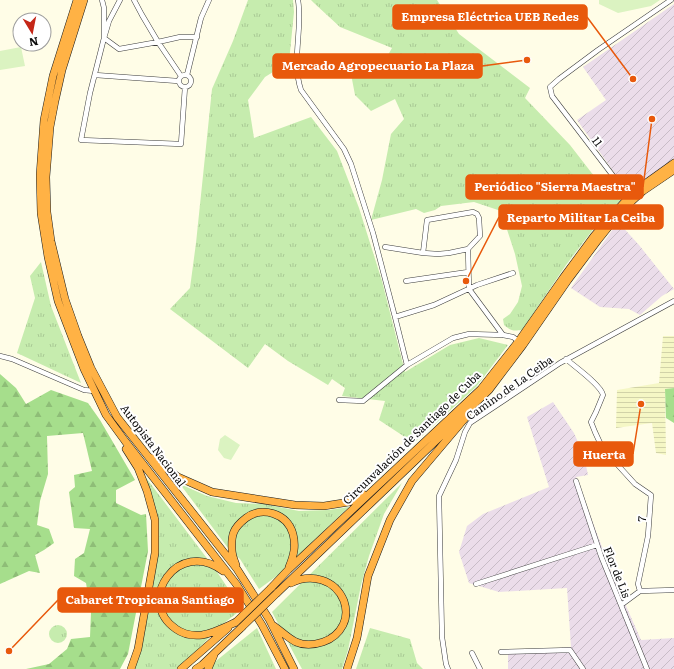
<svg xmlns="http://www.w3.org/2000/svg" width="674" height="669" viewBox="0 0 674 669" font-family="Literata,serif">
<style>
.industrial{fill:url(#industrial-furrows)}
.farmland{fill:url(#farmland-rules)}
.grass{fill:url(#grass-tufts)}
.forest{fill:url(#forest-firs)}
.pitch{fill:#dbf3c1}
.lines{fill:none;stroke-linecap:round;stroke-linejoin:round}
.minor-casing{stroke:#3d3d3d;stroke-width:5.5}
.highway-casing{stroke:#1b1b1b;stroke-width:8}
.minor{stroke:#fff;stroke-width:4.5}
.highway{stroke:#ffb245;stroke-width:7}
.highway-bridge-casing{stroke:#1b1b1b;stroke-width:8;stroke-linecap:butt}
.highway-bridge{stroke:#ffb245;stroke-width:7}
.labels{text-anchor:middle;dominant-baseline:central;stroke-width:4;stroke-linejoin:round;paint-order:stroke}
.street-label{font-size:11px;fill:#0a0a0a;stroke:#fff}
.leader{fill:none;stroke:#e8590c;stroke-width:1.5}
.callout-dot{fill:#e8590c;stroke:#fff;stroke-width:1.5}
.callout{fill:#e8590c;stroke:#e8590c;stroke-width:1.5}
.callout-label{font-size:12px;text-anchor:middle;font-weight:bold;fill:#fff}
</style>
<defs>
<pattern id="industrial-furrows" width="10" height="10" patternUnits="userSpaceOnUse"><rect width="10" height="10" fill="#ebddea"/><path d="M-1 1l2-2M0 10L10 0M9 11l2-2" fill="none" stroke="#c8bcc7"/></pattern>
<pattern id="farmland-rules" width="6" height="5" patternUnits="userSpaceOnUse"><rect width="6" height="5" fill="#f5f7c5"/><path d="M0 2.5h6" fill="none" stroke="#d1d2a8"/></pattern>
<pattern id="grass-tufts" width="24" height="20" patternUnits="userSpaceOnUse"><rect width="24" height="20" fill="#c6ecae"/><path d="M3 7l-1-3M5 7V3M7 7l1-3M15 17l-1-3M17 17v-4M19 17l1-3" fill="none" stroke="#a9c994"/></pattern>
<pattern id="forest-firs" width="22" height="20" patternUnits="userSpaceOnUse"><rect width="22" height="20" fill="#a6de8c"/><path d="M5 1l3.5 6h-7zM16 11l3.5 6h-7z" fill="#8ebd77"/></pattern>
</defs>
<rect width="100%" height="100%" fill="#fffde7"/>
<path class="industrial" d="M674,4V160L628,192L577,120L606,100L583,67Z
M618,222L639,245L674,289L662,296L640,315L629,309L600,307L571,288Z
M553,402L574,433L584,456L588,475L576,477L612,574L641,640L674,638V669H508V652L571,647L567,588L499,592L469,583L459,552L467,526L483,514L549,487L527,417Z"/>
<path class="farmland" d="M663,336H674V388L665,389L666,455L656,453L652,423L616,428L617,390L659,383Z"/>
<path class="grass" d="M248,0H293L294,12L289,62L265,77L248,100L254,138L311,117L337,151L359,208L382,281L405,372L450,345L479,338L508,345L476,387L414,443L379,420L385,401L342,396L345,388L332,379L328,385L288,361L265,344L248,368L170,309L190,288L196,243L212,89L233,41Z
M311,0H437L459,34L530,88L525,98L570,145L601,185L622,194V199L598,223L566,265L522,330C513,331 511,331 504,325L503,319L510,314L518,302L522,286L515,254L501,211L474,202L441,206L435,210L424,213L416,209L371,220L382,180L391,134L404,119L395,99L371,111L355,95L351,74L384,62L392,48L340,27L314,3Z
M41,262L51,306L81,383L17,353L35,298L30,276Z
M144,475L215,569L242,609L218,628L192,656L176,669H134L139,658L145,628L158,552V519Z
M402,483L384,514L369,556L361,585L348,650L342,669H302L272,612Z
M180,484L207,496L236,503L264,504L299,511L329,510L349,507L288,565L285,570L259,589L240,559L228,548Z
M49 634a9 9 0 1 1 18 0a9 9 0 1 1-18 0Z
M257,628L276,669H206Z
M370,628L410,639L417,663L423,669H356Z"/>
<path class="forest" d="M0,374L16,388L26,404L51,390L88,403L100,420L135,480L116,490V503L141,515L146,514L148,551L128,654L120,669H26L49,664L67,649L71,639L90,637L91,613L86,583L74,576L75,559L84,553L90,529L74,528L69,492L75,487L74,475L92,471L83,433L47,436L48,474L40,501L37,525L49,529L54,543L44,550L35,555L40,573L29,571L0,584Z
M674,388V423L666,418L665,389Z"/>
<path class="pitch" d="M599,0H660L651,6L618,13L599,4Z
M21,47L25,66L0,70V51Z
M225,435L240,445L231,460L224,458L218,450L220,439Z"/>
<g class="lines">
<g class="minor-casing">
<path id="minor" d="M102,0L104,8V38L119,49L158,42L142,15L134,0
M120,0L109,21L104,38L90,93L81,140L181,144L185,87
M298,0C303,30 291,60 301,90L344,149L351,164L373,233L395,317L407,365
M179 81a6 6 0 1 1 12 0a6 6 0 1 1-12 0Z
M95,75L178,81
M187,75L201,18L209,0
M181,76L158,42L180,37H197
M630,198L552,96L550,87L559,79L598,50L671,0
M385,247L423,253L438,254L449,253L468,249L480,236L479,218L477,214L473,212L427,220L423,253
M468,249L469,289L503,335
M406,281L468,272
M395,317L434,305L477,285L513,273
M0,356L12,359L84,390L94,391
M566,359C574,366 601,385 603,395L596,412L591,422L595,432L607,458L615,462L635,484L651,495L648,536L638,584L640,591
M339,400L363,401L407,365L453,338L469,334L503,335L513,337L521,343
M576,481L601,556L647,669
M476,584L597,545
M621,605L640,591L674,590
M501,652L570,650L583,669
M472,653L480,669
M448,669L446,664L442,637L439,496L456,460L465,432L470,423L560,363L674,301"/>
</g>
<g class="highway-casing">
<path id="highway" d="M77,0L53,76L44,120L40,175L41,213L48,257L58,301L84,369L106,415L125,441L237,585L262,625L285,669
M84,0L62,70L55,101L50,127L46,177L47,212L51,241L65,299L78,336L91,368L117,417L237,569L269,619L294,669
M126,449L138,468L147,491L155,520V553L138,649L131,669
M152,458L178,477L212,492L295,505L324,506L349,502L358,498L363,494
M236,565C234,560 232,555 232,550C231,535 233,528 246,518C262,506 287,513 293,534C296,546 294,555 289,567
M223,571C178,537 135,601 176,629C183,634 193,636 202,635C214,633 225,627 236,622
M271,588L288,570L481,389L518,342L563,278L594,236L609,219L629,197L639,188L674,163
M277,593L372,502L489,390L523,345L568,280L598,240L614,220L632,201L643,191L674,170
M274,626C281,631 288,638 296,642C305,646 314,645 323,642C332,639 339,633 343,625C347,617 347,610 344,601C335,579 311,573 291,583
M181,669L228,628
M196,669L202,665L242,627
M208,669L214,655
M347,669L357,638L368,576L390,520L412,481L467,416"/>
</g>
<use href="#minor" class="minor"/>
<use href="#highway" class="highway"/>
<g class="highway-bridge-casing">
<path id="highway-bridge" d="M236,622L271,588
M242,627L277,593"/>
</g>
<use href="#highway-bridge" class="highway-bridge"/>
</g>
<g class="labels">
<g class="street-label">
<text transform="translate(598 141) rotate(53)">11</text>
<text transform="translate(509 387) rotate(-35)">Camino de La Ceiba</text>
<text transform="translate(411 437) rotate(-44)">Circunvalación de Santiago de Cuba</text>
<text transform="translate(154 445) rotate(53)">Autopista Nacional</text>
<text transform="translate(641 519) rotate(-86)">7</text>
<text transform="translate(618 572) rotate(68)">Flor de Lis</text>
</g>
</g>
<path class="leader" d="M633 79L587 17M527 60L482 66M652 119L643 187M466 281L499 217M641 404L633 454M9 651L58 600"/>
<g class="callout-dot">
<circle cx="633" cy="79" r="4"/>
<circle cx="527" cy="60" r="4"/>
<circle cx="652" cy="119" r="4"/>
<circle cx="466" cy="281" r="4"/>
<circle cx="641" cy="404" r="4"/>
<circle cx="9" cy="651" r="4"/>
</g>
<g class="callout">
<rect x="393" y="5" width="194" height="24" rx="4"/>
<rect x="273" y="54" width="209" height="24" rx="4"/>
<rect x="466" y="175" width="177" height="24" rx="4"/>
<rect x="499" y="205" width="164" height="24" rx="4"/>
<rect x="574" y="442" width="59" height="24" rx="4"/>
<rect x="58" y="588" width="185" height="24" rx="4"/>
</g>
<g class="callout-label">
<text x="490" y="21">Empresa Eléctrica UEB Redes</text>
<text x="378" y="70">Mercado Agropecuario La Plaza</text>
<text x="555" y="191">Periódico "Sierra Maestra"</text>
<text x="581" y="222">Reparto Militar La Ceiba</text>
<text x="604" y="459">Huerta</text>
<text x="150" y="604">Cabaret Tropicana Santiago</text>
</g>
<g transform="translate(32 32) rotate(170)"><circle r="19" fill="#ffffff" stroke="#9d9d9d"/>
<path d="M0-3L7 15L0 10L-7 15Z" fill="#c52617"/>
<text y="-6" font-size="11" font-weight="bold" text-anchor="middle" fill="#0a0a0a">N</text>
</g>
</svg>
